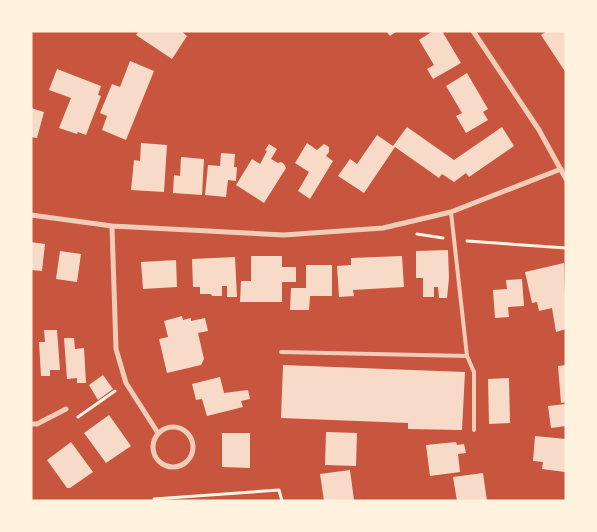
<svg xmlns="http://www.w3.org/2000/svg" width="597" height="532" viewBox="0 0 597 532" font-family="Figtree,sans-serif">
<style>
.building{fill:#f7dbc8}
.lines{fill:none;stroke-linecap:round;stroke-linejoin:round}
.path{stroke:#fff3e0;stroke-width:3}
.service{stroke:#f1ccb7;stroke-width:4}
.minor{stroke:#f1ccb7;stroke-width:5}
</style>
<rect width="100%" height="100%" fill="#c8553d"/>
<path class="building" d="M139,31H181L187,36L172,59L136,35Z
M386,31H397L390,36Z
M433,31H442L461,63L433,79L427,69L434,65L419,40Z
M547,31H566V73L541,35Z
M130,61L154,71L126,140L102,130L107,116L100,113L112,84L120,87Z
M57,69L101,86L98,95L101,96L86,135L78,132L77,134L59,128L71,98L49,90Z
M467,73L488,109L483,112L488,120L466,133L456,116L462,113L446,86Z
M31,108L44,112L37,138L31,137Z
M407,127L454,160L502,127L514,146L469,177L466,173L454,182L442,174L439,178L395,147L364,193L338,176L350,159L357,164L377,135L393,146Z
M141,143L167,145L164,192L131,190L134,160L140,161Z
M307,143L317,150L324,144L329,147V152L326,156L333,161L310,199L298,191L309,172L295,163Z
M269,144L277,149L271,159L278,163L281,162L284,164L286,168L264,203L236,185L252,159L260,164L267,151L265,150Z
M221,153L235,154L234,167H237L236,181L228,180L226,197L205,195L208,165L220,166Z
M181,157L204,159L202,195L173,193L174,175L180,176Z
M31,242L45,244L42,271L31,270Z
M448,250L449,278L447,298H439L438,287H434V297H423V278H416V251Z
M60,251L81,254L77,282L56,279Z
M251,256H282V267H296V282H282V302H240L241,281H251Z
M402,256L404,287L353,290L354,296L339,297L337,266L351,265V258Z
M235,257L237,297H227V286H222V296H212L211,294H200V287H193L192,259Z
M176,260L177,287L143,289L141,262Z
M564,263L566,329L556,332L552,308L539,311L537,302L532,303L525,272Z
M306,265H332V296H310L309,310H290L291,288H306Z
M522,279L524,306L508,307L509,317L495,318L493,290L507,289L506,280Z
M182,316L183,320L191,318V321L205,318L208,331L198,333L204,359L201,365L167,373L159,339L168,337L164,321Z
M44,330H57L60,370H50V376H41L39,342H45Z
M64,338H74L75,349L84,348L86,383H77V378L67,379Z
M283,365L465,372L462,430L408,429V423L281,418Z
M566,365V402L561,403L558,366Z
M103,375L113,389L98,400L89,385Z
M220,377L224,393L248,390L250,399L241,401L243,407L207,416L202,399L196,400L192,384Z
M509,378L510,423L489,424L488,379Z
M566,404V426L551,428L548,406Z
M109,415L131,446L106,463L84,433Z
M326,432L357,433L356,466L325,465Z
M222,433H250V468L222,467Z
M535,436L566,439L565,472L542,469L543,462L533,461Z
M71,442L93,472L70,488H67L47,460Z
M456,442L457,445L464,444L466,453L458,454L460,472L430,476L426,445Z
M350,470L354,500L324,501L320,474Z
M483,473L487,501H457L453,477Z"/>
<g class="lines">
<path class="path" d="M417,234L443,238
M467,241L566,248
M78,417L115,391
M154,499L279,490L282,501"/>
<path class="service" d="M451,212L467,356L474,372V430
M281,352L467,356"/>
<path class="minor" d="M473,31L539,130L566,179
M31,215L112,226L284,235L383,228L451,212L561,169
M112,226L116,349L126,383L158,433
M31,424H37L66,409
M153 447a20 20 0 1 1 40 0a20 20 0 1 1-40 0Z"/>
</g>
<rect width="597" height="532" fill="none" stroke="#fff3e0" stroke-width="65"/>
</svg>
